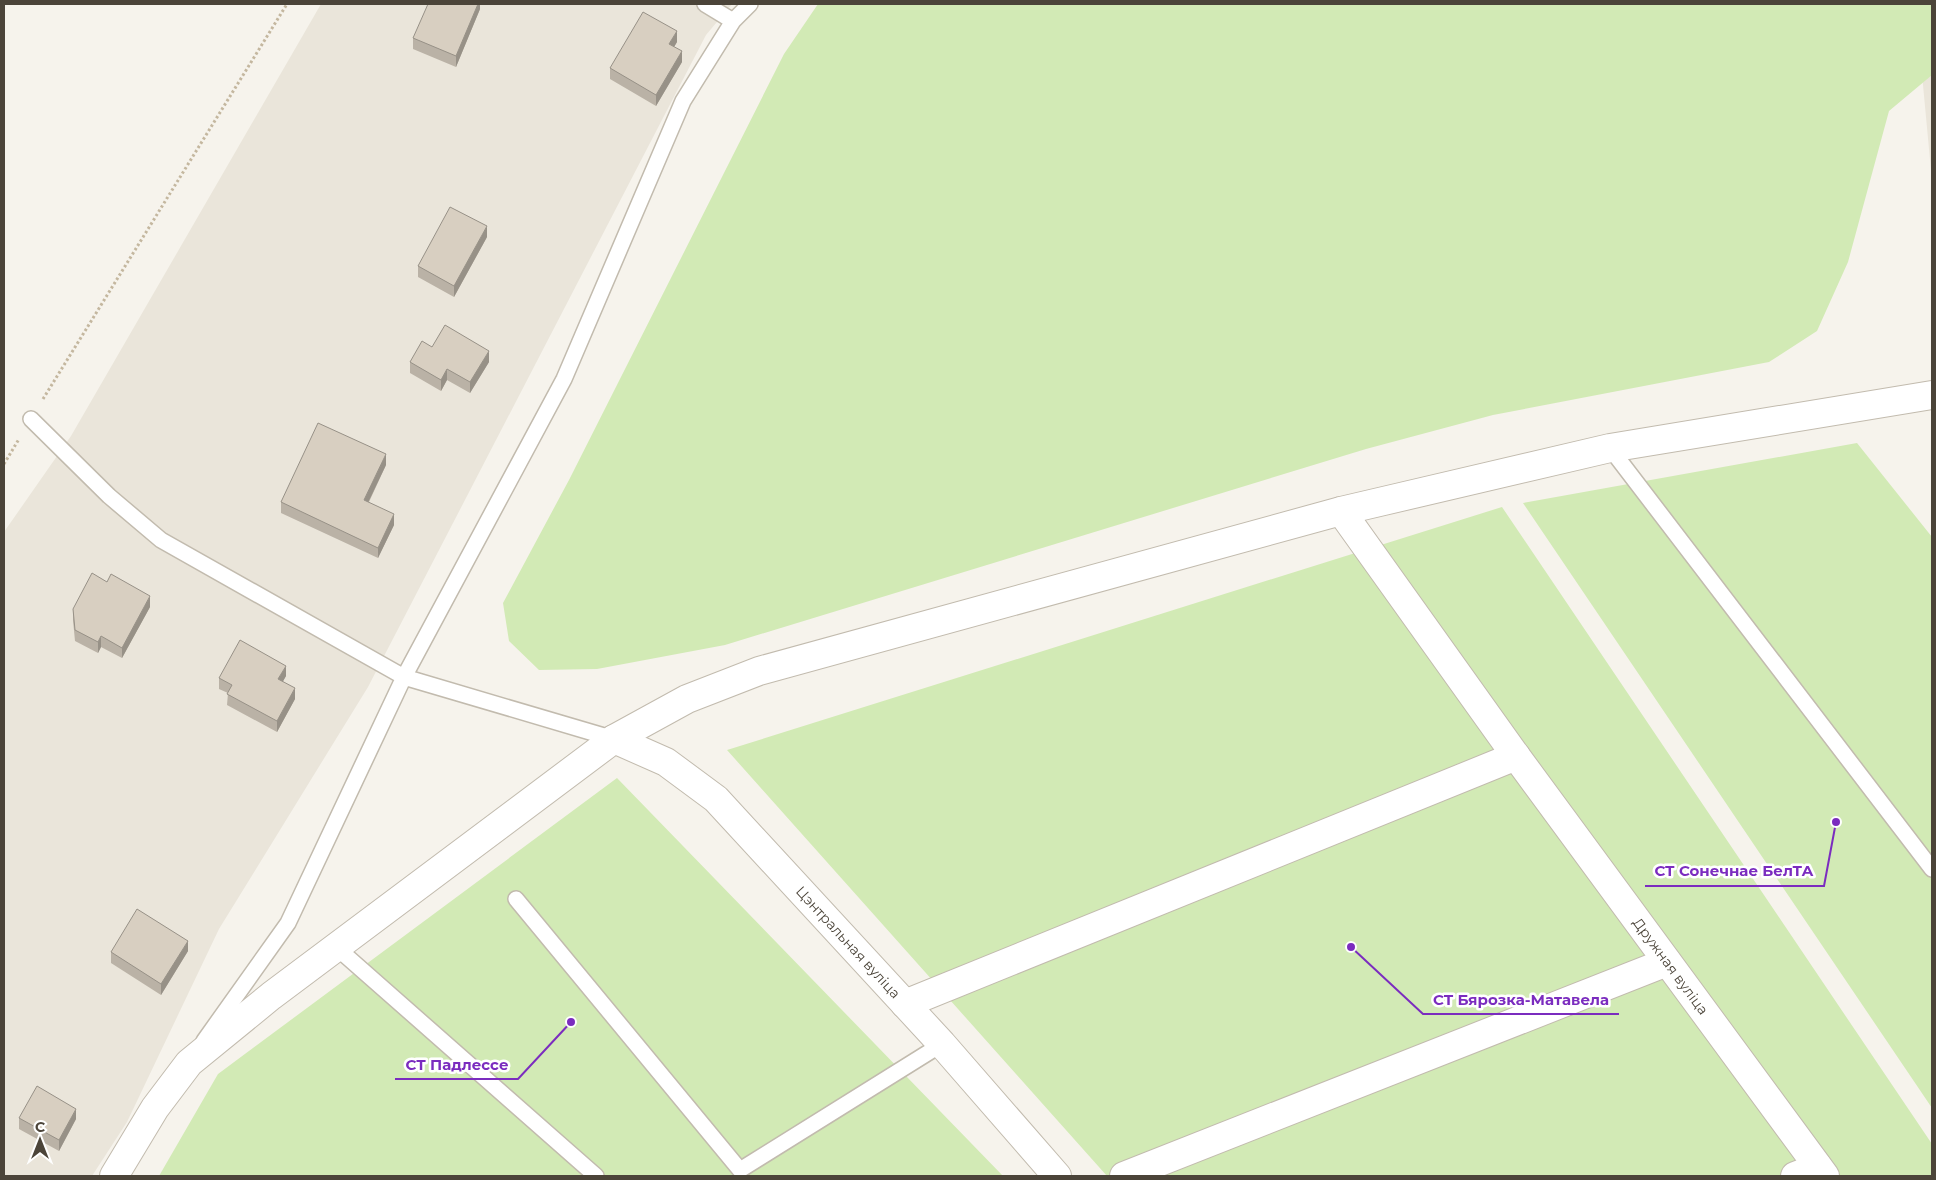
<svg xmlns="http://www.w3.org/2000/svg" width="1936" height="1180" viewBox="0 0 1936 1180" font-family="Montserrat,sans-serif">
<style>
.residential{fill:#eae5da}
.green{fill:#d2eab5}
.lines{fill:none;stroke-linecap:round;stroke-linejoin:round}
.service-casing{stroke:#c2bbae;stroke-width:18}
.minor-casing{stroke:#c2bbae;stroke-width:30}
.tertiary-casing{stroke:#c2bbae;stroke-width:30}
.path{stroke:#c4b79f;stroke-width:3;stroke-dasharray:2.5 2.5;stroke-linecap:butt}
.service{stroke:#fff;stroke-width:15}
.minor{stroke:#fff;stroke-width:28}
.tertiary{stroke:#fff;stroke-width:28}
.wall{fill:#bab2a6}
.shaded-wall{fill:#979187}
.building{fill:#d8cfc1;stroke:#979187}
.labels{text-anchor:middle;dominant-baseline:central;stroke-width:5;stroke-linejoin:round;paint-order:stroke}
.street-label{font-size:14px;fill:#4b4439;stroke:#fff}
.leader{fill:none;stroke:#7b2cbf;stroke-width:2}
.callout-dot{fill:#7b2cbf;stroke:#fff;stroke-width:2}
.callout-label{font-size:15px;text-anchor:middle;font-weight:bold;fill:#7b2cbf;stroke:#fff;stroke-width:5;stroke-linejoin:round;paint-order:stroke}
</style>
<rect width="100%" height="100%" fill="#f6f3ec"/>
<path class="residential" d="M321,4H732L706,35L368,687L219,929L127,1122L92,1176H4V532L71,436Z
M1932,43V181L1920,53Z"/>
<path class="green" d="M818,4H1932V75L1889,111L1848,262L1817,331L1769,362L1493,415L1366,449L725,645L597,669L539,670L509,641L503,603L569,480L784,54Z
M1857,443L1932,537V1108L1523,503Z
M1502,507L1932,1144V1176H1107L727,750Z
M617,778L1003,1176H159L218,1074Z"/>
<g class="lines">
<g class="service-casing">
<path id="service" d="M705,4L733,21
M31,419L109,496L161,540L404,677L614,739
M1610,448L1932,869
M516,899L740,1170L942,1044
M336,947L596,1176
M204,1041L288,923L404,677L564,379L683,101L733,21L750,4"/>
</g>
<g class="minor-casing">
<g id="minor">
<path id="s1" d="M614,739L666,762L716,799L942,1044L1057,1176"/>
<path id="s2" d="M1516,756L1825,1176"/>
<path d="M905,1004L1516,756L1341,511"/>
<path d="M1124,1176L1667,962"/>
<path d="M1795,1176L1818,1167"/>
</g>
</g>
<g class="tertiary-casing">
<path id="tertiary" d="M114,1176L155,1108L189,1063L271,996L614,739L687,699L759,671L1341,511L1610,448L1932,395"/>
</g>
<path class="path" d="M43,399L287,4
M4,464L19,439"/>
<use href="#service" class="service"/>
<use href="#minor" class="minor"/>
<use href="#tertiary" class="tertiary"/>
</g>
<path class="wall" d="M480,4V9L456,67L413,49V38Z
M677,42L674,47L682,62L656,106L610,79V68Z
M487,237L454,297L418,277V266Z
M432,347L489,362L470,393L447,380L441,391L410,373V362Z
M386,465L369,502L394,525L378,558L281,513V502Z
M150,607L122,658L101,647L98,653L75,641L73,620V609Z
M286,676L283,681L295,699L277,732L227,705L228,693L219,689V678Z
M188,951L161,995L111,963V952Z
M19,1118L76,1119L59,1151L19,1129Z"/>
<path class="shaded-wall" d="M478,4H480V9L456,67V56Z
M677,31V42L669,55V44Z
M682,51V62L656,106V95Z
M487,226V237L454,297V286Z
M489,351V362L470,393V382Z
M447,369V380L441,391V380Z
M386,454V465L364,511V500Z
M394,514V525L378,558V548Z
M150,596V607L122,658V648Z
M101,636V647L98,653V642Z
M286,666V676L278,690V679Z
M295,688V699L277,732V721Z
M188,941V951L161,995V984Z
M76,1109V1119L59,1151V1140Z"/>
<path class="building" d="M428,4H478L456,56L413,38Z
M643,12L677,31L669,44L682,51L656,95L610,68Z
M450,207L487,226L454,286L418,266Z
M445,325L489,351L470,382L447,369L441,380L410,362L422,341L432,347Z
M318,423L386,454L364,500L394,514L378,548L281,502Z
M92,573L107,582L111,574L150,596L122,648L101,636L98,642L75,630L73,609Z
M240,640L286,666L278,679L295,688L277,721L227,694L232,685L219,678Z
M137,909L188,941L161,984L111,952Z
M37,1086L76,1109L59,1140L19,1118Z"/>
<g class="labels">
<g class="street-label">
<text stroke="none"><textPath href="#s1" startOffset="314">Цэнтральная вуліца</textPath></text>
<text stroke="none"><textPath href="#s2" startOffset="261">Дружная вуліца</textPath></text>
</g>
</g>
<path class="leader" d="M1836 822L1824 886H1645M1351 947L1423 1014H1619M571 1022L518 1079H395"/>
<g class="callout-dot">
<circle cx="1836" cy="822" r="5"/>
<circle cx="1351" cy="947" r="5"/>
<circle cx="571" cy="1022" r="5"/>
</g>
<g class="callout-label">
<text x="1734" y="876">СТ Сонечнае БелТА</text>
<text x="1521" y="1005">СТ Бярозка-Матавела</text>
<text x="457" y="1070">СТ Падлессе</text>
</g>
<rect width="1936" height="1180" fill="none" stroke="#4b4439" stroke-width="10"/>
<g transform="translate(40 1140)" stroke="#ffffff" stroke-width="4" paint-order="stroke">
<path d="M0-4L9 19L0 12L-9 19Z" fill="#4b4439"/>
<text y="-8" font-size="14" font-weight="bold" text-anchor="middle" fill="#4b4439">С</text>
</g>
</svg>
